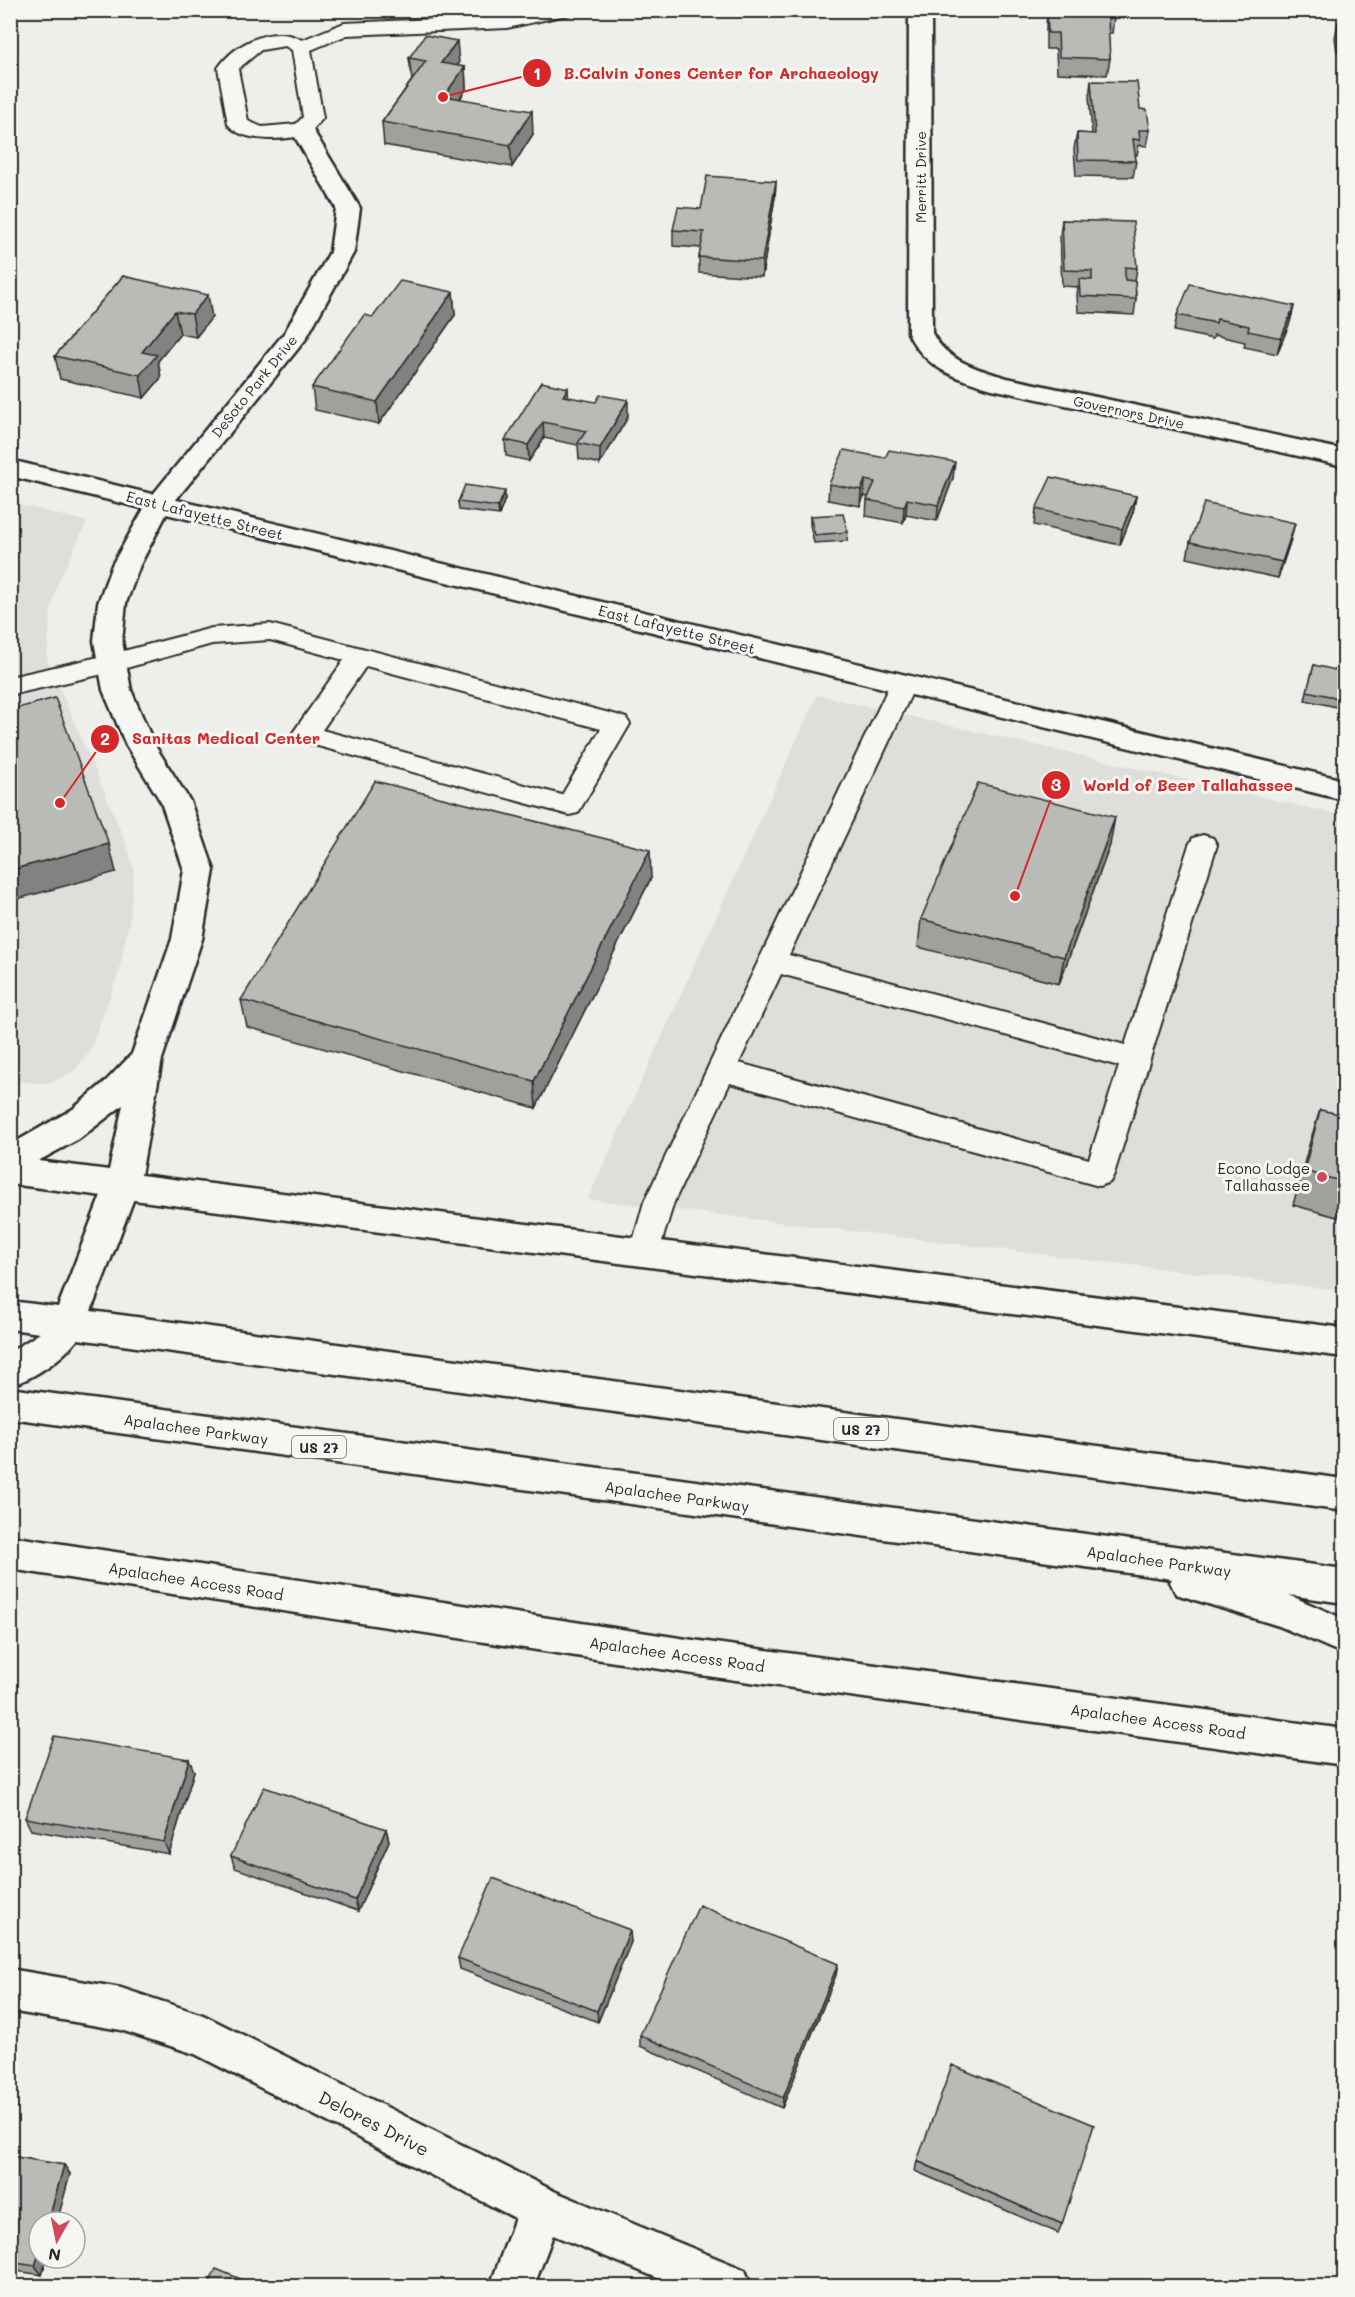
<svg xmlns="http://www.w3.org/2000/svg" width="1355" height="2297" viewBox="0 0 1355 2297" font-family="Mali,sans-serif">
<style>
.built{fill:#dededb}
.lines{fill:none;stroke-linecap:round;stroke-linejoin:round}
.lane-casing{stroke:#2b2b2b;stroke-width:4}
.street-casing{stroke:#2b2b2b;stroke-width:5}
.secondary-casing{stroke:#2b2b2b;stroke-width:5}
.primary-casing{stroke:#2b2b2b;stroke-width:5}
.lane{fill:#f6f6f2;fill-rule:evenodd}
.street{fill:#f6f6f2;fill-rule:evenodd}
.secondary{fill:#f6f6f2;fill-rule:evenodd}
.primary{fill:#f6f6f2;fill-rule:evenodd}
.wall{fill:#a0a09d;stroke:#2b2b2b;stroke-width:1.5}
.shaded-wall{fill:#828280;stroke:#2b2b2b;stroke-width:1.5}
.building{fill:#babab7;stroke:#2b2b2b;stroke-width:1.5}
.poi-dot{fill:#d1495b;stroke:#f6f6f2;stroke-width:2}
.labels{text-anchor:middle;dominant-baseline:central;stroke-width:6;stroke-linejoin:round;paint-order:stroke}
.far-street-label{font-size:14px;fill:#2b2b2b;stroke:#f6f6f2}
.shield{fill:#f6f6f2;stroke:#686867;stroke-width:1.5}
.shield-label{font-size:14px;font-weight:bold;fill:#2b2b2b}
.street-label{font-size:15px;fill:#2b2b2b;stroke:#f6f6f2}
.poi-label{font-size:15px;fill:#2b2b2b;stroke:#f6f6f2;text-anchor:end}
.near-street-label{font-size:18px;fill:#2b2b2b;stroke:#f6f6f2}
.leader{fill:none;stroke:#d62828;stroke-width:2}
.callout-dot{fill:#d62828;stroke:#f6f6f2;stroke-width:2}
.mark-label{font-size:18px;text-anchor:middle;font-weight:bold;fill:#fff}
.callout-label{font-size:16px;text-anchor:middle;font-weight:bold;fill:#d62828;stroke:#f6f6f2;stroke-width:6;stroke-linejoin:round;paint-order:stroke}
</style>
<rect width="100%" height="100%" fill="#eeeeea"/>
<filter id="ink" filterUnits="userSpaceOnUse"><feTurbulence type="fractalNoise" baseFrequency=".0167" numOctaves="2"/><feDisplacementMap in="SourceGraphic" scale="12" xChannelSelector="R" yChannelSelector="G"/><feConvolveMatrix kernelMatrix="1 2 1 2 8 2 1 2 1" color-interpolation-filters="sRGB"/></filter>
<g filter="url(#ink)">
<path class="built" d="M10,502L87,522L57,585L51,611L47,658L127,845L134,869L130,918L119,972L89,1053L74,1071L53,1082L39,1083L11,1081Z
M817,695L1344,816V1291L588,1199Z"/>
<g class="lines">
<g class="lane-casing">
<path id="lane" d="M534,10H573L571,14L507,28L347,35L311,50L323,118L309,134C288,140 242,144 228,124L218,68C235,43 273,24 302,40L344,23L507,16ZM285,46L292,50L303,117L296,124L262,127L248,121L238,69L261,50Z
M270,624L617,715L626,718L630,724L578,813L569,815L296,740L292,734L344,660L270,640L212,644L112,672L10,695V677L112,654L212,628ZM366,666L601,729L562,795L322,730Z
M903,675L912,678L916,684L789,955L1125,1045L1189,845L1193,838L1203,835L1213,838L1217,845L1114,1174L1110,1182L1099,1186L730,1083L674,1202L656,1261L645,1265L634,1261L630,1252L644,1202L890,684L894,678ZM781,974L1119,1066L1089,1159L739,1063Z"/>
</g>
<g class="street-casing">
<path id="street" d="M909,10H931L932,333C947,362 978,369 1007,378L1344,450V466L992,389C956,378 925,369 908,333Z
M302,123L310,125L313,130L360,208L354,252L305,340L170,507L140,565L126,603L122,641L131,690L154,744L190,801L214,870L202,939L162,1059L141,1175L1344,1328V1357L10,1184V1145L73,1109L106,1081L132,1054L172,939L184,870L161,802L126,745L103,690L94,641L98,603L112,565L150,498L285,332L330,252L336,208L291,130L294,125ZM123,1105L109,1170L38,1161L79,1139Z
M10,1536L693,1640L1344,1729V1765L693,1674L10,1569Z
M10,1969L121,1988L203,2015L556,2192L745,2270L751,2286H677L553,2235L534,2286H490L515,2218L195,2054L121,2030L10,2011Z"/>
</g>
<g class="secondary-casing">
<path id="secondary" d="M10,460L1344,780V800L10,476Z"/>
</g>
<g class="primary-casing">
<path id="primary" d="M122,1172L134,1176L139,1185L91,1311L1344,1479V1511L78,1339C62,1359 36,1377 10,1386V1352L40,1333L10,1329V1301L58,1307L105,1185L110,1176Z
M10,1388L1344,1569V1603L1289,1595L1344,1619V1654L1279,1626L1176,1594L1170,1582L1172,1579L10,1418Z"/>
</g>
<use href="#lane" class="lane"/>
<use href="#street" class="street"/>
<use href="#secondary" class="secondary"/>
<use href="#primary" class="primary"/>
</g>
<path class="wall" d="M1071,10H1114V18L1112,33H1108L1110,59L1107,75L1057,73L1056,49H1046V27L1047,12H1071Z
M1338,23H1344V51H1337L1335,38Z
M409,58L459,63L457,66L465,67L466,89L460,99L533,134L512,167L384,145L382,122L412,80Z
M1091,81L1140,109L1150,130L1147,146L1139,145L1137,155H1135L1136,161L1133,177L1076,176L1074,149L1077,133L1092,134L1089,97Z
M776,181L775,197L762,277L699,273V257L701,248L673,246V230L701,209Z
M1062,220L1137,268L1135,281L1136,299L1134,315L1078,312L1077,295L1078,287L1062,286L1060,235Z
M123,276L212,317L196,337L180,334L158,361L161,378L144,398L60,379L55,356Z
M453,292L455,315L379,424L315,410L312,387L373,317Z
M1294,306L1290,322L1277,354L1244,347L1245,342L1214,335L1213,339L1174,331L1177,315Z
M568,397L628,417L600,464L579,459L578,445L544,438L529,461L506,456L505,440Z
M885,458L953,478L937,521L906,515L903,523L866,516L867,500L868,497L864,496L860,506L828,500L829,484Z
M1136,496L1133,512L1120,545L1034,525L1036,509Z
M505,499L499,515L459,510L458,502Z
M810,516L848,532L847,541L814,543L810,525Z
M1291,539L1278,578L1187,558L1190,542Z
M1314,665L1344,694L1341,708L1305,700Z
M1110,845L1059,984L918,947L921,919Z
M651,878L536,1108L247,1027L241,1000Z
M1344,1106V1219L1293,1205L1309,1145L1320,1110L1342,1115Z
M194,1771L169,1854L31,1830L25,1818Z
M386,1829L389,1841L358,1911L235,1868L231,1856Z
M631,1942L598,2022L460,1969L458,1958Z
M836,1975L782,2108L640,2046V2035Z
M10,2156L64,2165L70,2174L42,2275L10,2270Z
M917,2161L1062,2224L1058,2233L915,2171Z"/>
<path class="shaded-wall" d="M457,41L459,63L443,85L441,63Z
M465,67L466,89L446,119L444,96Z
M532,111L533,134L512,167L510,145Z
M776,181L775,197L762,277V261Z
M453,292L455,315L379,424L377,402Z
M208,295L212,317L196,337L192,314Z
M1294,306L1290,322L1277,354L1281,338Z
M175,311L180,334L158,361L161,378L144,398L140,375L142,352Z
M568,388L569,404L563,396Z
M628,400V417L600,464V448Z
M543,422L544,438L529,461L528,445Z
M955,462L953,478L937,521L938,505Z
M865,480L864,496L860,506L861,490Z
M505,491V499L499,515L498,507Z
M1136,496L1133,512L1120,545L1122,529Z
M907,499L906,515L903,523L904,507Z
M1295,523L1291,539L1278,578L1282,562Z
M1115,817L1110,845L1059,984L1064,957Z
M109,844L116,872L10,901V870Z
M650,850L651,878L536,1108L534,1081Z
M10,1721L16,1732L10,1748Z
M189,1759L194,1771L169,1854L164,1842Z
M386,1829L389,1841L358,1911L355,1900Z
M630,1930L631,1942L598,2022L597,2011Z
M838,1964L836,1975L782,2108L783,2098Z
M64,2165L70,2174L57,2222H48Z
M39,2253V2258H47L42,2275L35,2266Z"/>
<path class="building" d="M1073,10H1114V18H1108L1110,59L1059,57L1058,33H1048L1047,12H1073Z
M1338,23H1344V35H1341Z
M425,35L457,41L441,63L465,67L444,96L532,111L510,145L382,122L426,61L409,58Z
M1091,81L1137,82L1140,109L1147,110L1150,130H1139L1140,140L1133,139L1136,161L1078,160L1077,133L1095,134Z
M707,176L776,181L762,261L699,257L704,232L673,230L678,207L701,209Z
M1062,220L1133,222L1137,268L1125,267V280L1135,281L1136,299L1080,296L1079,279L1092,280V271L1064,270Z
M123,276L208,295L192,314L175,311L142,352L157,355L140,375L55,356Z
M400,281L453,292L377,402L312,387L364,315L373,317Z
M1190,284L1294,306L1281,338L1248,331L1249,326L1217,319L1216,323L1177,315Z
M541,382L568,388L563,396L596,402L600,395L628,400L600,448L578,443L586,431L543,422L528,445L505,440Z
M844,450L885,458L889,450L955,462L938,505L907,499L904,507L867,500L875,482L865,480L861,490L829,484Z
M1051,477L1136,496L1122,529L1036,509Z
M465,485L505,491L498,507L458,502Z
M1204,503L1295,523L1282,562L1190,542Z
M843,514L848,532L815,535L810,516Z
M1314,665L1344,672V694L1343,699L1307,691Z
M55,698L109,844L10,870V710Z
M375,781L650,850L534,1081L241,1000Z
M978,783L1115,817L1064,957L921,919Z
M1320,1110L1344,1115V1182L1304,1171Z
M54,1736L189,1759L164,1842L25,1818Z
M264,1787L386,1829L355,1900L231,1856Z
M493,1878L630,1930L597,2011L458,1958Z
M699,1905L838,1964L783,2098L640,2035Z
M952,2065L1094,2125L1062,2224L917,2161Z
M10,2156L64,2165L48,2222H39V2253L35,2266L10,2262Z
M216,2269L258,2286H208Z"/>
</g>
<circle class="poi-dot" cx="1322" cy="1177" r="6"/>
<g class="labels">
<g class="far-street-label">
<text transform="translate(920 177) rotate(-90)">Merritt Drive</text>
<text transform="translate(254 386) rotate(-51)">DeSoto Park Drive</text>
<text transform="translate(1129 412) rotate(12)">Governors Drive</text>
</g>
<g class="shield">
<rect x="834" y="1418" width="54" height="22" rx="4.5"/>
<rect x="292" y="1436" width="54" height="22" rx="4.5"/>
</g>
<g class="shield-label">
<text x="861" y="1429">US 27</text>
<text x="319" y="1447">US 27</text>
</g>
<g class="street-label">
<text transform="translate(205 515) rotate(14)">East Lafayette Street</text>
<text transform="translate(677 629) rotate(14)">East Lafayette Street</text>
<text transform="translate(196 1429) rotate(8)">Apalachee Parkway</text>
<text transform="translate(677 1496) rotate(8)">Apalachee Parkway</text>
<text transform="translate(1159 1561) rotate(8)">Apalachee Parkway</text>
<text transform="translate(196 1581) rotate(9)">Apalachee Access Road</text>
<text transform="translate(677 1654) rotate(8)">Apalachee Access Road</text>
<text transform="translate(1158 1721) rotate(8)">Apalachee Access Road</text>
</g>
<g class="poi-label">
<text x="1310" y="1168">Econo Lodge<tspan x="1310" dy="17">Tallahassee</tspan></text>
</g>
<g class="near-street-label">
<text transform="translate(374 2123) rotate(27)">Delores Drive</text>
</g>
</g>
<path class="leader" d="M443 97L537 73M60 803L105 739M1015 896L1056 785"/>
<g class="callout-dot">
<circle cx="443" cy="97" r="6"/>
<circle cx="60" cy="803" r="6"/>
<circle cx="1015" cy="896" r="6"/>
<circle cx="537" cy="73" r="15"/>
<circle cx="105" cy="739" r="15"/>
<circle cx="1056" cy="785" r="15"/>
</g>
<g class="mark-label">
<text x="537" y="80">1</text>
<text x="105" y="745">2</text>
<text x="1056" y="791">3</text>
</g>
<g class="callout-label">
<text x="721" y="79">B.Calvin Jones Center for Archaeology</text>
<text x="226" y="744">Sanitas Medical Center</text>
<text x="1188" y="791">World of Beer Tallahassee</text>
</g>
<rect width="1355" height="2297" fill="none" stroke="#f6f6f2" stroke-width="36"/>
<rect x="18" y="18" width="1319" height="2261" fill="none" stroke="#2b2b2b" stroke-width="2" filter="url(#ink)"/>
<g transform="translate(57 2240) rotate(189)"><circle r="28" fill="#f6f6f2" stroke="#a5a5a2" stroke-width="1.5"/>
<path d="M0-4.5L10 22L0 15L-10 22Z" fill="#d1495b"/>
<text y="-9" font-size="16" font-weight="bold" text-anchor="middle" fill="#2b2b2b">N</text>
</g>
</svg>
